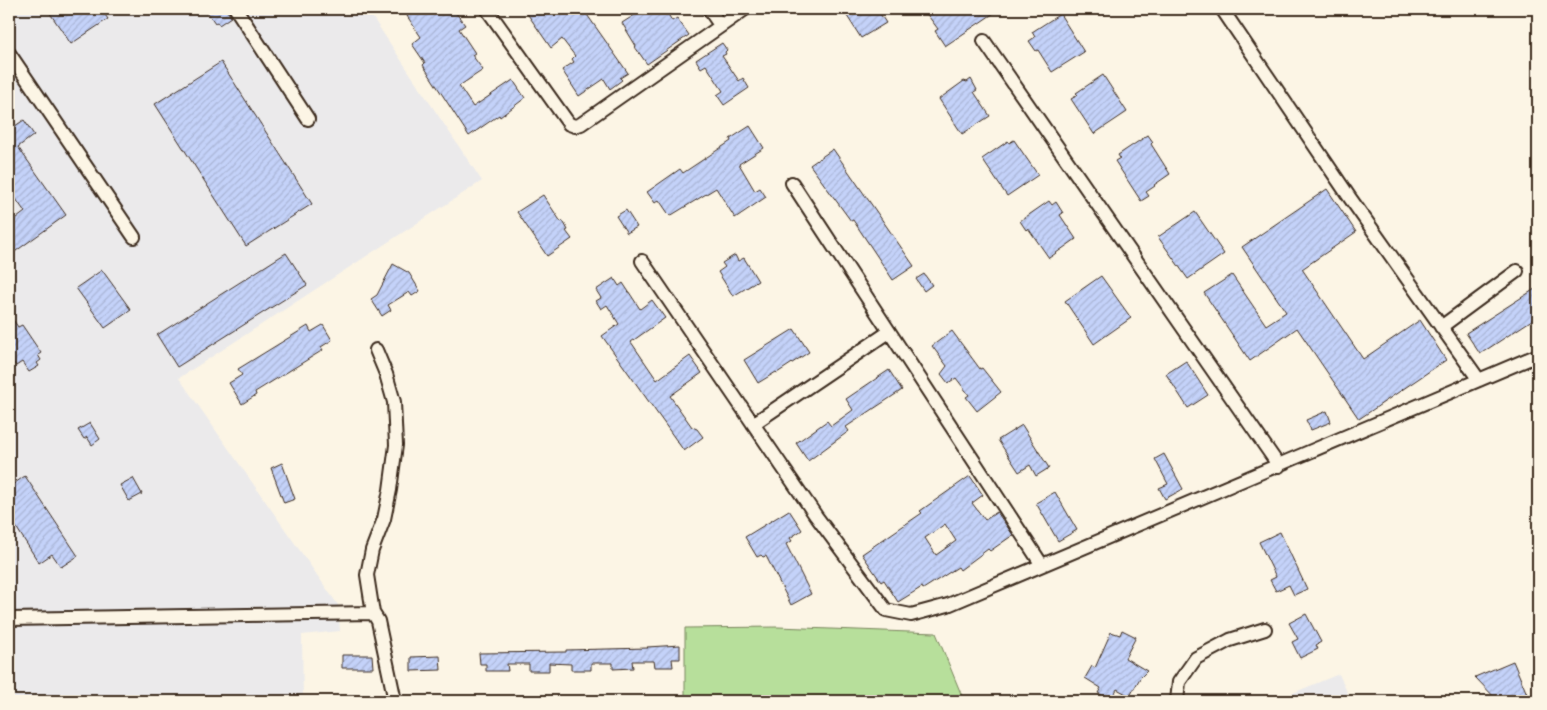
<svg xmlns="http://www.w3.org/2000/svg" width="1547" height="710" viewBox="0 0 1547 710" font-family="Kalam,sans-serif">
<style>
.built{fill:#ebeaeb}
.green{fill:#b7df9b;stroke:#79845c}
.building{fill:url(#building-hatch);stroke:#3b2a1e;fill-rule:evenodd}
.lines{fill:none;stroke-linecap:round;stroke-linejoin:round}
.minor-casing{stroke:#3b2a1e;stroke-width:16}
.minor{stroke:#fcf5e5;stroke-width:12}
</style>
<defs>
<pattern id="building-hatch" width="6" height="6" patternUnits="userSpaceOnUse" patternTransform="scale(1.25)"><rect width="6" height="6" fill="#c4d2f9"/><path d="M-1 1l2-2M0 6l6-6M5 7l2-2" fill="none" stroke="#a9b4d5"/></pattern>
</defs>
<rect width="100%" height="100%" fill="#fcf5e5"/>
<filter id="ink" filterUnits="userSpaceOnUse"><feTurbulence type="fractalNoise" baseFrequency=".02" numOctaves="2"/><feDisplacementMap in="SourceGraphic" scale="10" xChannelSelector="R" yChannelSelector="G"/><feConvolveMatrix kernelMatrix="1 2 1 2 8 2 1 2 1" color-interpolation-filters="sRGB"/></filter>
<g filter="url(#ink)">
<path class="built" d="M9,9H367L482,181L179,378L338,605L340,631L302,635L303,701H9Z
M1339,674L1351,701H1275L1276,700Z"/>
<path class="green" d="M778,627L936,633L964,701H685V628Z"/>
<path class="building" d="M47,9H101L108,19L71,44Z
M214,9H226L231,17L219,25L217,22L215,23L208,13Z
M417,9H453L465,25L459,29L475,53L472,55L483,70L459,86L473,107L513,80L525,98L500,117L499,115L469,136L423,65L425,63L412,44L421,37L407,16Z
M524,9H583L628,73L620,78L622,80L610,89L604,79L579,96L562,70L574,62L572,59L575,56L562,39L551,48Z
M644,9H665L672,21L677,18L689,35L647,64L635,47L636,46L622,23Z
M849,9H877L886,23L861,38L847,16L852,14Z
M923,9H1000L945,46L935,31L938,29Z
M1060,14L1084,52L1052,72L1038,50L1036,51L1029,41L1035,37L1032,32Z
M722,43L727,50L725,52L726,54L722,56L739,81L743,78L749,88L724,105L717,95L723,91L706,65L701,68L696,60Z
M221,62L312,204L246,246L155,104Z
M1103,75L1127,112L1094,134L1071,99L1078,95L1076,93Z
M971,79L977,90L974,92L990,116L962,134L939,99L964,81L967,82Z
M24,120L34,135L18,147L66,215L9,256V224L25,212L9,189V130Z
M750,126L764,148L739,164L755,191L760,188L766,197L735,218L716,188L670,216L659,200L655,203L647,192L680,169L683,173L731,141L730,139Z
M1148,135L1153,142L1151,144L1170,174L1154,185L1155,186L1146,192L1149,196L1141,201L1115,161L1120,158L1118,155Z
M1014,140L1038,175L1007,196L982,159L1008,141L1009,143Z
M833,149L914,266L893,280L853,220L851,221L810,165Z
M1327,189L1356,232L1302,269L1363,359L1420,320L1446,360L1359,419L1297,328L1250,361L1204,293L1232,275L1266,325L1286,312L1242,247Z
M543,195L561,222L563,221L568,230L566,231L572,239L547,256L517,212Z
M1049,201L1052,205L1056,202L1063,213L1060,215L1076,239L1049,258L1028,228L1026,230L1020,221Z
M626,210L637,227L627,233L616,216Z
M1195,212L1224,254L1188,279L1158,237Z
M286,253L307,285L177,367L157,335Z
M735,255L738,261L744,258L758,281L733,296L718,272L725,267L722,263Z
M393,264L409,273L420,291L412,296L409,292L388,305L391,310L382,316L371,299L377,295Z
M102,270L131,310L105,328L76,288Z
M924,274L932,285L924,291L916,279Z
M1101,276L1131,318L1094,344L1065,301Z
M614,278L619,286L623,283L640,309L652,300L665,318L631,342L657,380L690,356L702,373L670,396L692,427L697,429L703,437L684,451L602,336L619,324L607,305L601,309L596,301L601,298L596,290Z
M1538,287V316L1480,354L1466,333Z
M9,314L18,327L22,325L41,353L38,355L41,360L37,363L39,366L29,372L22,362L16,366L9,356Z
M323,325L332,340L321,347L323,350L255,392L256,395L242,404L229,383L242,375L238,369L308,326L311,332Z
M794,329L809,352L777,373L776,372L758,383L744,360Z
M952,331L980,369L982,368L1001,392L977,411L966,397L969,395L956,378L948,383L941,374L947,366L932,346Z
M1186,361L1208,395L1188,408L1166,374Z
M889,370L902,390L846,427L849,431L808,461L796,443L827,421L831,426L853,410L846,399Z
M1327,411L1331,422L1311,430L1306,420Z
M90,423L100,439L92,445L87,437L84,439L78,430Z
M1022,425L1049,468L1036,476L1030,465L1019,472L998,440Z
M1164,454L1183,489L1165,499L1159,488L1168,484L1155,459Z
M282,463L295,499L284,503L271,468Z
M25,476L78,556L61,567L52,554L39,563L9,516V487Z
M970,476L983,495L972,503L985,520L997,512L1013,535L990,551L988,549L960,570L958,567L923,589L922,587L898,602L884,580L881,582L862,554L922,513L920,511ZM945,524L956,541L936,555L925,538Z
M133,478L142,494L129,501L120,485Z
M1055,492L1077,530L1058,541L1036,503Z
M789,510L802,530L790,538L792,541L786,544L811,594L791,605L766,556L763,557L761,555L757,557L745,537Z
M1280,532L1307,589L1294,595L1289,585L1276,591L1270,580L1276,577L1259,542Z
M1306,614L1321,642L1316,645L1318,649L1300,658L1292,642L1298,639L1289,623Z
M1122,630L1136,637L1125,658L1147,671L1140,678L1130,696L1117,689L1111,700L1098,693L1101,688L1085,678L1092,666L1095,668L1111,632L1120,635Z
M680,645V659H672L673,667H655L654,661H632L633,668L613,669V663H591V670H571V664L549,663V671H529V664H507L508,671H486V664H480L479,653L566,652V650L648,648L647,647Z
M342,655H372L373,668H342Z
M440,656L441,670L411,671V657Z
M1513,661L1530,701H1498L1475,677Z"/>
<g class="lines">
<g class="minor-casing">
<path id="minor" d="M236,9L308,119
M487,9L569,124L575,126L581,124L745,9
M709,9L720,25
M1222,9L1350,198L1479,380
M984,41L1279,466
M9,53L134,237
M792,183L1042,565
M642,261L816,516L886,610L911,615L948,605L1538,355
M1441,327L1517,271
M376,350L386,374L394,402L396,445L390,490L384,519L372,550L367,575L373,613L378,621L395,701
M753,424L889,332
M9,619L373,613
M1177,701L1179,682L1196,658L1230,640L1265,629"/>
</g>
<use href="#minor" class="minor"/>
</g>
</g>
<rect width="1547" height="710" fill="none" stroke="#fcf5e5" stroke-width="30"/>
<rect x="15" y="15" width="1517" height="680" fill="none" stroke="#3b2a1e" stroke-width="2" filter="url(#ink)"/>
</svg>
